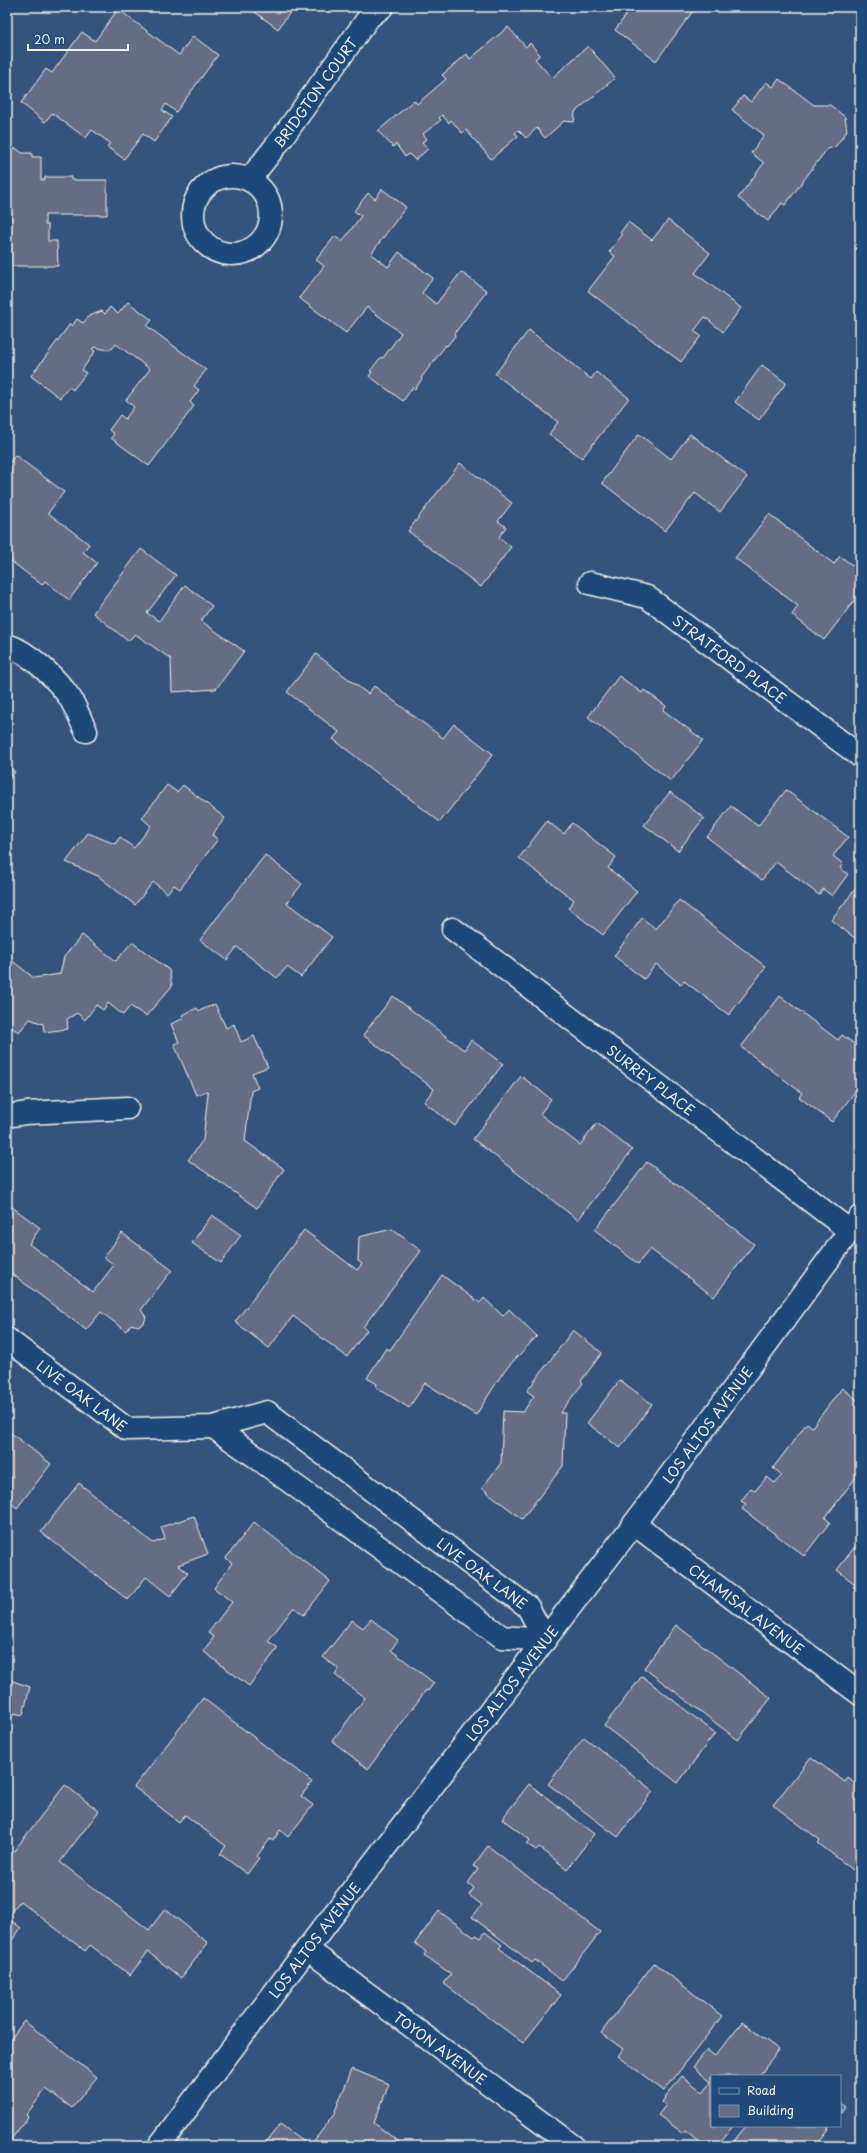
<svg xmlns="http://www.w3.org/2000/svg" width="867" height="2153" viewBox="0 0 867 2153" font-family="'Playpen Sans',sans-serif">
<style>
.building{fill:#656d86;stroke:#f4f1e8}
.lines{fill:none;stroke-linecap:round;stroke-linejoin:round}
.minor-casing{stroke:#f4f1e8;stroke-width:25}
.tertiary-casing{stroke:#f4f1e8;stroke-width:25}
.minor{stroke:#1f4a7a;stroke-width:22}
.tertiary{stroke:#1f4a7a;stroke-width:22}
.labels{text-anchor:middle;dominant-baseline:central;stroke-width:3.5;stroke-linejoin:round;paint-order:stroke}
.street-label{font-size:14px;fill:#f4f1e8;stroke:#1f4a7a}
</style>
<rect width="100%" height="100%" fill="#34547e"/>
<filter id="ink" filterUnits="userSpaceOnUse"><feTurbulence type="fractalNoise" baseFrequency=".025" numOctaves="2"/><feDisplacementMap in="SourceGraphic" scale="8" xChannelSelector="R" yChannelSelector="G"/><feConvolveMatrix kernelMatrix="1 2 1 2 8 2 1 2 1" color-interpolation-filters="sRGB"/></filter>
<g filter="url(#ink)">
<path class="building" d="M248,7H294L278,29Z
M632,7H696L656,61L615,30Z
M118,9L179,55L193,36L218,55L176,112L166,104L162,110L172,117L154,142L143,134L124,159L107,147L110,143L92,130L86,138L52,113L45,122L21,103L46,69L52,73L82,32L95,41Z
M508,27L526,47L530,43L540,55L535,59L552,78L588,46L615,78L575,112L574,122L564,121L545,138L537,128L526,138L518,130L515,133L518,136L491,159L466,130L462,133L451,120L449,123L442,115L439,118L441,120L423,134L427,139L422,142L428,149L415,160L409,154L405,157L396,144L393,147L378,131L414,100L417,104L446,79L442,75L467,54L470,59Z
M779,79L814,105H830L845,117L847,131L835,147L827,149L785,205L782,203L768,221L738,198L764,163L751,153L764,135L732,110L743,96L751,102L766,82L773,87Z
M7,148L17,149L22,153H32V157H41V180H45V177H71V180H107V215H45V225H48V241H57L58,266H7Z
M382,189L406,207L371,254L388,267L399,252L433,278L422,293L436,304L461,272L487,291L454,334L455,336L447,346L446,345L421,378L422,379L415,389L413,387L403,401L369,376L372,372L370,371L381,357L383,358L401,333L367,307L346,333L299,298L324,266L316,260L335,236L342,242L361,216L354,211L368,193L375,199Z
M668,220L710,253L695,273L741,308L723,332L705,317L694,331L701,336L681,362L588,291L615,256L609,252L622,235L620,233L628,222L652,240Z
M128,302L152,320L147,326L206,370L194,386L199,390L190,402L194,406L149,466L111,438L114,434L109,430L120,415L125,419L134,407L126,400L150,369L116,344L113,348L108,350L94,347L92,349L95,351L82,370L86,373L73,390L69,387L60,398L31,376L70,324L72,326L77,319L83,323L89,316L102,311L105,314L110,307L118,314Z
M529,330L591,379L596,372L629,398L582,458L549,434L558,422L495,374Z
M762,365L786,383L759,420L735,402Z
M639,434L671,459L690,434L747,477L720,512L695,493L665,531L602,483Z
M15,455L64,492L48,513L89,544L83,552L97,563L69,600L45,581L42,585L7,558V466Z
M460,463L512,503L498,521L506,527L499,537L511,547L481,587L408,531Z
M769,514L834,564L840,556L860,571V593L824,640L792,615L798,606L735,558Z
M141,549L176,575L147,613L159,621L185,585L212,606L201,621L244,651L216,689L172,692L171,659L135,634L128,641L93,613Z
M316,654L368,694L374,686L443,738L454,724L493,754L440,822L333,739L339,732L287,692Z
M619,676L642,693L644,690L666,706L663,710L703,740L671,781L588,717Z
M7,765L15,772L7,782Z
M167,785L177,792L183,785L225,818L212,835L218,839L180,889L174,885L167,893L153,882L135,905L98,876L66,862L88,833L115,844L120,837L134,848L151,826L142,818Z
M786,790L848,837L833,856L843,864L840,868L848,874L832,896L823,889L819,895L776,862L762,880L707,837L731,806L758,826Z
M670,792L704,818L678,851L644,825Z
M547,821L564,834L572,823L616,857L608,868L637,891L603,935L568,908L574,900L519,858Z
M265,855L302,884L287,903L332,937L301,977L287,967L277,978L237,947L227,960L200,940Z
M856,888L860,891V942L831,920Z
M679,900L766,967L729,1015L684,981L681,985L656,964L644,979L614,956L642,918L656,929Z
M82,935L116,961L132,942L169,970L172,986L146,1016L130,1006L123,1015L108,1003L103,1010L96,1005L85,1020L77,1013L67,1019L68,1029L44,1032L43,1024L30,1019L19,1032L7,1025V963L10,959L34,978L60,974L64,957Z
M393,996L464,1050L471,1040L503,1064L455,1126L424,1102L434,1089L363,1035Z
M780,996L838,1040L842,1035L860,1048V1085L832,1122L799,1097L802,1093L741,1047Z
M215,1004L226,1028L234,1024L241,1042L254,1036L268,1067L252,1073L258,1088L251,1091L245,1141L284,1169L257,1208L188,1160L203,1140L208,1094L207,1091L196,1095L174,1044L179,1042L171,1024L184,1018L182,1015L197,1008L199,1011Z
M521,1076L551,1099L540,1114L580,1145L597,1123L632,1150L578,1220L473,1139Z
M647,1162L754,1244L714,1297L650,1249L638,1264L595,1230Z
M7,1203L40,1228L29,1244L93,1292L114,1265L104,1257L122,1233L172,1270L141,1310L146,1317L144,1323L138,1326L131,1324L126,1331L101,1312L86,1330L7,1270Z
M212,1215L241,1235L221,1263L192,1243Z
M392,1229L421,1251L363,1327L367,1330L347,1357L293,1316L269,1348L235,1322L304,1230L357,1270L362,1264L358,1261L359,1237Z
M442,1275L480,1303L484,1298L503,1316L509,1309L537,1336L504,1371L476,1415L425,1383L409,1408L376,1387L377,1384L367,1378L386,1348L390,1350Z
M573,1330L602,1353L581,1381L583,1383L560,1413H565L563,1466L522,1519L482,1488L501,1463L503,1411L523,1412L534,1396L527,1391Z
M620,1380L652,1404L620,1448L587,1423Z
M842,1388L860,1402V1472L825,1518L830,1522L804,1556L742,1509L746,1504L741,1501L751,1488L755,1491L767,1477L775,1483L782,1475L773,1468L807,1423L812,1427Z
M7,1430L51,1464L17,1508L7,1500Z
M79,1483L153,1543L165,1539L161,1527L194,1516L208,1554L178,1565L188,1573L170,1596L146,1577L128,1600L41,1532Z
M254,1522L330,1581L304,1615L294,1607L268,1641L278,1648L249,1686L203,1651L214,1637L208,1633L232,1602L214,1588L232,1563L226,1558Z
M860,1540V1592L853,1587L855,1584L837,1570Z
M371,1619L398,1640L391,1650L434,1683L428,1691L426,1690L368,1769L332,1741L365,1698L335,1675L339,1669L323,1657L352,1620L363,1628Z
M676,1625L771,1698L738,1740L644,1668Z
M642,1676L715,1733L678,1783L604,1726Z
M7,1679L30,1687L23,1715L13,1713L8,1734Z
M203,1698L312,1782L301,1796L313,1805L288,1837L280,1830L273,1841L270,1839L257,1856L259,1858L247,1874L220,1854L226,1846L185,1815L179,1822L134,1787Z
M584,1737L653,1791L618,1837L548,1784Z
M811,1757L845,1782L848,1778L860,1788V1861L853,1870L818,1843L820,1840L773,1805Z
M529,1784L594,1834L567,1869L539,1847L536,1850L527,1844L530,1840L502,1819Z
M65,1785L99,1811L60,1862L149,1930L165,1909L208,1943L181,1978L148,1952L130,1975L90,1945L85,1951L20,1901L7,1917L21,1928L7,1947V1860Z
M488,1846L600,1932L562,1981L535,1960L532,1963L472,1917L482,1905L469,1895L474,1888L468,1883L478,1869L473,1866Z
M439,1911L474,1937L476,1935L481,1938L485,1932L502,1945L499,1948L561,1995L523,2043L443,1983L451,1974L424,1955L426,1952L415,1943Z
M654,1963L722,2016L664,2091L618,2056L623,2049L601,2033Z
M24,2021L97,2077L72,2108L46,2089L26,2115L28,2117L10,2141L7,2138V2044Z
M742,2022L779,2050L759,2076H712V2126H733L717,2146H705L685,2130L683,2133L658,2115L666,2105L662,2102L682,2076L703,2092L711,2082L693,2067L707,2050L715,2056Z
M352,2069L389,2084L374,2123L404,2146H310L336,2112L335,2111Z
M840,2103L845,2107L840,2113Z
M280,2124L310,2146H263Z
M746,2126H830L815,2146H730Z"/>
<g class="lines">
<g class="minor-casing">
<g id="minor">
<circle cx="232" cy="215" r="39"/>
<path id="s1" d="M249,180L282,138L369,17L382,7"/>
<path id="s2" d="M590,583L647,597L860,756"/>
<path d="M7,645C29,652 57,679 70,698C76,708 81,721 86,731"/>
<path id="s3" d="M453,929L850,1231"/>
<path d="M7,1116L26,1113L127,1108"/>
<path id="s4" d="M7,1339L127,1429L213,1427L267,1412L528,1607L545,1640"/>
<path d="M213,1427L256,1457L502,1637L545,1640"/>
<path id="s5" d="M634,1524L860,1694"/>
<path id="s6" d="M307,1949L573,2146"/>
</g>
</g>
<g class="tertiary-casing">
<g id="tertiary">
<path id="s7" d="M159,2146L307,1949L634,1524L860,1217"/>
</g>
</g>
<use href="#minor" class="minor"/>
<use href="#tertiary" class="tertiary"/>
</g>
</g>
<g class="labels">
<g class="street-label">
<text stroke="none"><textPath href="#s1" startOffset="110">BRIDGTON COURT</textPath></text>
<text stroke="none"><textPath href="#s2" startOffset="162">STRATFORD PLACE</textPath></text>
<text stroke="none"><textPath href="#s3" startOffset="249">SURREY PLACE</textPath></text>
<text stroke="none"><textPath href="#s4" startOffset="94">LIVE OAK LANE</textPath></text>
<text stroke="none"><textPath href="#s7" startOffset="906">LOS ALTOS AVENUE</textPath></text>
<text stroke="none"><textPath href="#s4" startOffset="561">LIVE OAK LANE</textPath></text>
<text stroke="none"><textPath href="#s5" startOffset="141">CHAMISAL AVENUE</textPath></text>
<text stroke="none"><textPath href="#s7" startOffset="582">LOS ALTOS AVENUE</textPath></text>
<text stroke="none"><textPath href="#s7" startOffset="258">LOS ALTOS AVENUE</textPath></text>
<text stroke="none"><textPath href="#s6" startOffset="166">TOYON AVENUE</textPath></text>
</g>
</g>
<rect width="867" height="2153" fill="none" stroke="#1f4a7a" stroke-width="24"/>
<rect x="12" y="12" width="843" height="2129" fill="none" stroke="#f4f1e8" stroke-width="1.5" filter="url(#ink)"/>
<rect x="711" y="2075" width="130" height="52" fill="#1f4a7a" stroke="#748da6"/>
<rect x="719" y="2088" width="20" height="6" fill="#1f4a7a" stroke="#748da6"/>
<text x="747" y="2095" font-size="12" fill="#f4f1e8">Road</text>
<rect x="719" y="2105" width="20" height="12" fill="#656d86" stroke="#748da6"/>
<text x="747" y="2115" font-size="12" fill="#f4f1e8">Building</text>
<path d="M28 44v6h100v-6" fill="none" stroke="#f4f1e8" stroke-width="2"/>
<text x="34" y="44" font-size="12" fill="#f4f1e8" stroke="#1f4a7a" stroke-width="3" paint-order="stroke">20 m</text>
</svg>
